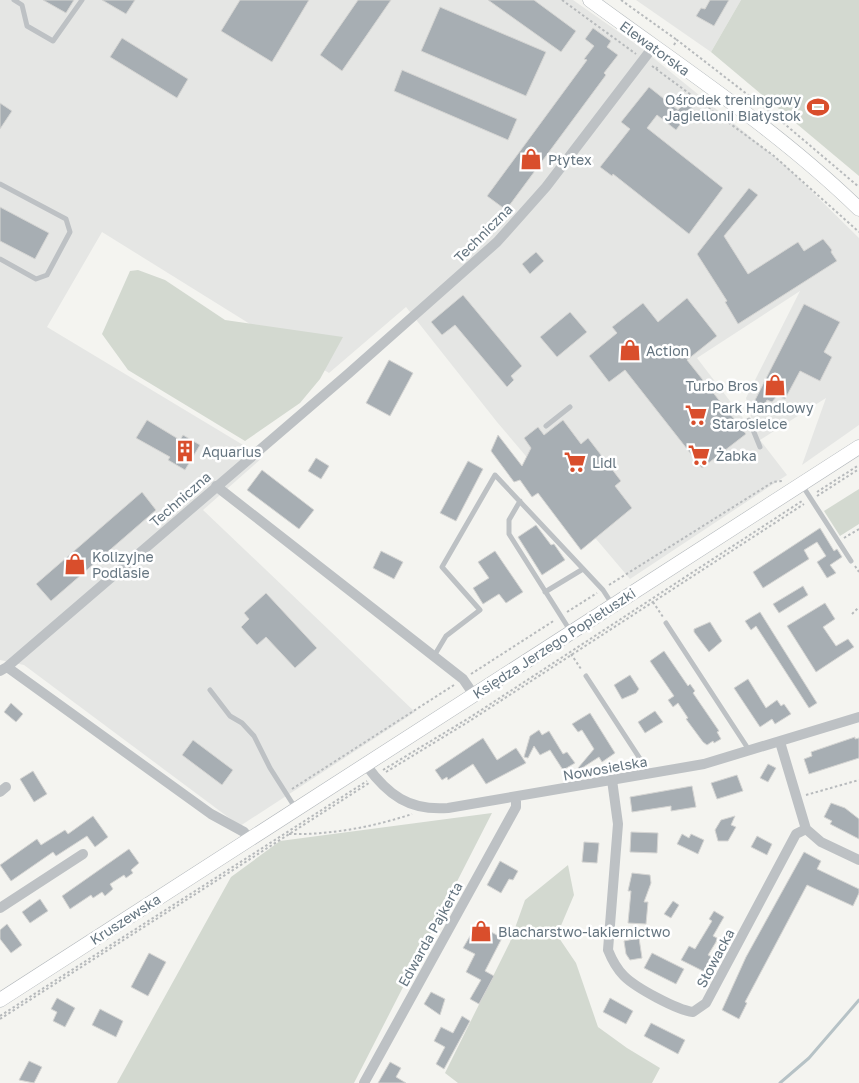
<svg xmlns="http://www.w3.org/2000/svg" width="859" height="1083" viewBox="0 0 859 1083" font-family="'Golos Text',sans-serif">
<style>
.built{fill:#e5e6e4;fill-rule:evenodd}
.green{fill:#d3d9d0}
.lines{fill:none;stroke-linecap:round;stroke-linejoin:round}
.stream{stroke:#b6c2c6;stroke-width:3}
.building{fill:#a7aeb3;stroke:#d5d5d3}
.secondary-casing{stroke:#b0b5b9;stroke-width:15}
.path{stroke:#b7babc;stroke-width:2;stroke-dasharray:2.5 2.5;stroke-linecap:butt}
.lane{stroke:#bdc1c4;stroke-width:5}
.street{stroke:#bdc1c4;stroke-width:10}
.secondary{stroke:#fff;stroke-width:14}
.labels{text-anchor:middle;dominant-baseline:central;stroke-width:5;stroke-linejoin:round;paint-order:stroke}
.street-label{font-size:14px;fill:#657580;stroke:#fff}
.poi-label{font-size:14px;fill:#657580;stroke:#fff;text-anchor:start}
</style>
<rect width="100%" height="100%" fill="#f4f4f0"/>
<path class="built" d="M0,0H573L640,47L786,166L859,238V425L802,465L826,398L760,440L787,475L630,579L497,422L406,307L329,373L102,232L47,327L263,457L203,510L415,712L240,826L24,665L0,660ZM800,291L746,398L756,435L697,358Z
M636,0H741L711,52Z"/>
<path class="green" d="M741,0H859V176L711,52Z
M138,270L165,280L225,320L343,337L320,379L300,403L245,441L128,370L102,334L130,271Z
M859,489V524L840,536L824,511Z
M492,813L354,1083H117L231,877L280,841Z
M568,865L574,895L557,935L576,963L598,1027L627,1048L660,1068L652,1083H458L445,1073L510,942L525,900Z"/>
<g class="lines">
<path class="stream" d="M780,1083L809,1058L859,1000"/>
</g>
<path class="building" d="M43,0H74L66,13Z
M102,0H135L126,14Z
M240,0H309L272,62L221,31Z
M358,0H391L342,71L320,55Z
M488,0H534L576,31L561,52Z
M710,0H729L714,26L696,16L701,8L705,9Z
M440,7L546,52L526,96L421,51Z
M593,28L611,41L607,47L618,55L604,73L606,75L506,210L487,196L587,60L584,59L594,46L585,39Z
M122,38L188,79L177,98L110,57Z
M402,70L517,119L508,140L394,91Z
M649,87L678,110L689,97L696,103L676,130L657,115L647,128L723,188L689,234L613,174L612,176L600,167L630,129L621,122Z
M0,103L12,111L0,129Z
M749,188L758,195L724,236L748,274L798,242L804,251L823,239L832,250L831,252L837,261L738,324L725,302L727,301L697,254Z
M0,207L49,233L35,259L0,241Z
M536,252L544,261L530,274L522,264Z
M463,295L522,366L511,376L514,380L507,387L455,325L442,335L431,322Z
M687,298L717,336L687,360L746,434L702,468L625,370L609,382L589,356L617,333L612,327L643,303L658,322Z
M804,304L840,322L824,352L832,357L820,381L800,371L785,399L777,396L772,402L767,400L763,408L754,402Z
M570,312L587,332L557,357L540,337Z
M389,360L413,373L390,416L366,403Z
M147,420L180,440L183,435L200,445L185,470L168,460L170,457L136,438Z
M563,420L581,444L588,438L621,481L615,486L632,508L581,550L538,493L532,497L520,480L514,482L491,451L498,435L522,466L531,448L524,438L538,427L544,435Z
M316,458L329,466L321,479L308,471Z
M468,461L483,469L456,521L440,513Z
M262,470L314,510L299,529L247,490Z
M142,492L156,510L51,601L36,584Z
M536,525L551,545L554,544L565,560L542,575L518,537Z
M820,528L834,551L837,549L842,557L830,565L836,573L827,578L817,562L826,556L817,542L804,550L809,559L763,588L753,572Z
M381,551L403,562L394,579L373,568Z
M495,551L523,592L506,603L499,594L483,604L473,588L489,578L478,562Z
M803,586L808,595L779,613L773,604Z
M266,593L317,648L295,668L266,637L257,645L241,627L249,619L244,613Z
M825,603L835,619L823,627L836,646L848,639L854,647L816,672L787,626Z
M760,612L817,703L809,708L756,626L751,630L745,621Z
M710,622L722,641L709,652L694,632V629Z
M664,651L688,686L690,684L695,691L693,693L719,731L717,732L721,739L714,743L713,741L707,745L703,742L686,719L688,718L678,703L673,707L668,700L674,696L650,661Z
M630,675L639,689L636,693L622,699L614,685Z
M748,679L766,708L777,700L781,706L784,704L791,714L775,724L772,719L760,727L734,688Z
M11,703L23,714L16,722L4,712Z
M655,711L663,722L645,733L638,722Z
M590,713L615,753L602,762L599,757L579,770L578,768L594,749L582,730L578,732L572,724Z
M539,730L542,735L549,731L563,754L567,752L575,763L563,770L550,750L540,755L534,746L528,758L524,757L530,736Z
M855,737V739L859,738V758L809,774L804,759L812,756L811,752Z
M483,738L497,760L516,748L526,763L486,784L473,764L448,780L447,777L442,780L435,770Z
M193,740L233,770L222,785L182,755Z
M768,764L776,768L768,782L760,778Z
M33,771L47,794L34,802L20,779Z
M737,775L743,791L717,799L711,783Z
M692,786L696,807L671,811V806L632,812L630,797Z
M831,803L845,808L859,819V839L830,824L832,821L824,817Z
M93,816L108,837L95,847L87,836L56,856L53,852L11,881L0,865L37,839L41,845L65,830L68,834Z
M735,816L731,825L736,827L728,841H718L715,830L721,820Z
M631,832L658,833L657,853L630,852Z
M682,834L689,838L691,834L704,840L698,854L677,844Z
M757,836L772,844L767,855L751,847Z
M584,842L599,843L597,863L582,862Z
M129,849L139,863L131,870L133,873L126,878L124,875L110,884L113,889L105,896L102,892L93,898L91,895L70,909L62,896Z
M804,852L821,861L817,869L859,889V893L853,906L807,885L745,1002L747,1003L739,1019L722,1010L746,957Z
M500,861L518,871L513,880L509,879L501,893L487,885Z
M632,873L650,875L651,883L644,902H648L646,924L628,923L631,891H628Z
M40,899L48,911L30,923L22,912Z
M673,901L679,905L671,918L664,914Z
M714,911L724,917L713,936L717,938L716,942L708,955L712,957L705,972L681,960L689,946L695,949L712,921L709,919Z
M7,924L22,945L11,953L0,939V930Z
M477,924L502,938L485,971L494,976L479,1004L470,999L481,980L466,972L475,954L463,948Z
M639,938L642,958L630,960L626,954L624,941Z
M149,953L166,962L148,996L131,987Z
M652,953L684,969L676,984L644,968Z
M431,992L445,999L440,1015L424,1004Z
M57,998L75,1008L65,1027L53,1021L57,1012L51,1009Z
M610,998L633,1011L626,1024L603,1012Z
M100,1009L123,1021L116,1037L92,1025Z
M462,1016L470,1021L444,1069L436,1064L445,1047L434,1041L441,1027L453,1033Z
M651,1023L685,1040L678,1054L644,1036Z
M29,1061L42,1067L34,1083L19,1080Z
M390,1062L401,1068L396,1077L406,1083H378Z"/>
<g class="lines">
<g class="secondary-casing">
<path id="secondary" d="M590,0C681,67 778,130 859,209
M0,1000L859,447"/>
</g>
<path class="path" d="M562,0L636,54
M621,0L677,40
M674,45L677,40L690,50L774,115L859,187
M652,66L656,69L659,65
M656,69L774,156L859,232
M817,492L859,465
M817,496L859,469
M844,538L859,529
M855,566L859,572
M609,585L773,482L782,481
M653,602L663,617
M567,612L597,593
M852,614L859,607
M571,654L581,669
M471,674L555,620
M383,770L469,718L802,501
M386,772L468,722L804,504
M292,789L454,685
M806,795L859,780
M289,834C330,835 373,827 412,814
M0,1016L367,781
M0,1019L369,783"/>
<path class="lane" d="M14,0L22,5L27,26L53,41L82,0
M0,184L66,219L70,232L47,275L36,279L0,259
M749,420L760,447
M546,426L570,407
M802,485L851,561
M520,501L509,520V534L571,632
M545,592L583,569
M666,623L749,750
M434,656L446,636L480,610L442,567L495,475L603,590L612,604
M586,676L650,774
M210,690L230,716L242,723L254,736L270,768L296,809"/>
<path class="street" d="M216,486L463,679L474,695
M7,667L211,814L244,832L249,839
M0,671L7,667L348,374L497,242L546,187L653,47
M780,742L806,829
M366,765C388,795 409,811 448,808L704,764L859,717
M612,780L618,824L608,950C612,960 616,968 624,976C636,988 677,1010 693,1012L706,1003L796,834L806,829
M0,792L6,787
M806,829L821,842L859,860
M0,908L83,854
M364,1083L516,807V797"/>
<use href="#secondary" class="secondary"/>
</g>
<defs>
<g id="stadium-bare" transform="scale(1.725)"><path d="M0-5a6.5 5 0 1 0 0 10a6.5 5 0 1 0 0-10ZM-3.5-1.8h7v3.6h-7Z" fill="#d94e2c" stroke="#fff" stroke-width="2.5" paint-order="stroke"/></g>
<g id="shop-bare" transform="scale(1.725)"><path d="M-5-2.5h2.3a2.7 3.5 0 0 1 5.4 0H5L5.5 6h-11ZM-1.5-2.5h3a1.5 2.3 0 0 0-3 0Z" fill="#d94e2c" stroke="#fff" stroke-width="2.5" paint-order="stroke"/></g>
<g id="supermarket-bare" transform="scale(1.725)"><path d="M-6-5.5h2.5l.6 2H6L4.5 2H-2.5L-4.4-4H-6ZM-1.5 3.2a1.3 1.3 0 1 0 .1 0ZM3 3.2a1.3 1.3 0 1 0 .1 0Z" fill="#d94e2c" stroke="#fff" stroke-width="2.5" paint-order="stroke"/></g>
<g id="building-bare" transform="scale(1.725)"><path d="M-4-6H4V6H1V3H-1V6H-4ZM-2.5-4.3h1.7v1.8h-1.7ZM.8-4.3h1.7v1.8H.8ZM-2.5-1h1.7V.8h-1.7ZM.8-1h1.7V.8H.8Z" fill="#d94e2c" stroke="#fff" stroke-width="2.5" paint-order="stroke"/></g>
</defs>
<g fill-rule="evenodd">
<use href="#stadium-bare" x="818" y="107"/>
<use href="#shop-bare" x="531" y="159"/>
<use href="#shop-bare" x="630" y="350"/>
<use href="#shop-bare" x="775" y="385"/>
<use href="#supermarket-bare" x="696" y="415"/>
<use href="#building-bare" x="185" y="451"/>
<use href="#supermarket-bare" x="699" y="455"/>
<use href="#supermarket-bare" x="575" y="462"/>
<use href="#shop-bare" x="75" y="564"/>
<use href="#shop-bare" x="481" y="931"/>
</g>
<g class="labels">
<g class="street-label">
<text transform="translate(655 48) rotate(36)">Elewatorska</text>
<text transform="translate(483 233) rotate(-45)">Techniczna</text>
<text transform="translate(180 499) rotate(-41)">Techniczna</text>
<text transform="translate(554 643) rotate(-33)">Księdza Jerzego Popiełuszki</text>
<text transform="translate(605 768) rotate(-10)">Nowosielska</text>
<text transform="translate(125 919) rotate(-33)">Kruszewska</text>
<text transform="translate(430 934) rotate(-61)">Edwarda Pajkerta</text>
<text transform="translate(715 958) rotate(-62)">Słowacka</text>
</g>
<g class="poi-label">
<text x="801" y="99" text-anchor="end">Ośrodek treningowy<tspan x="801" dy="16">Jagiellonii Białystok</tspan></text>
<text x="548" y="159">Płytex</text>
<text x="646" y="350">Action</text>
<text x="758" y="385" text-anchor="end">Turbo Bros</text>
<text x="712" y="407">Park Handlowy<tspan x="712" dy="16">Starosielce</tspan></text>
<text x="202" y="451">Aquarius</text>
<text x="716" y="455">Żabka</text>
<text x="592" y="462">Lidl</text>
<text x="92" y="556">Kolizyjne<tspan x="92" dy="16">Podlasie</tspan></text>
<text x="498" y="931">Blacharstwo-lakiernictwo</text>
</g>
</g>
</svg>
